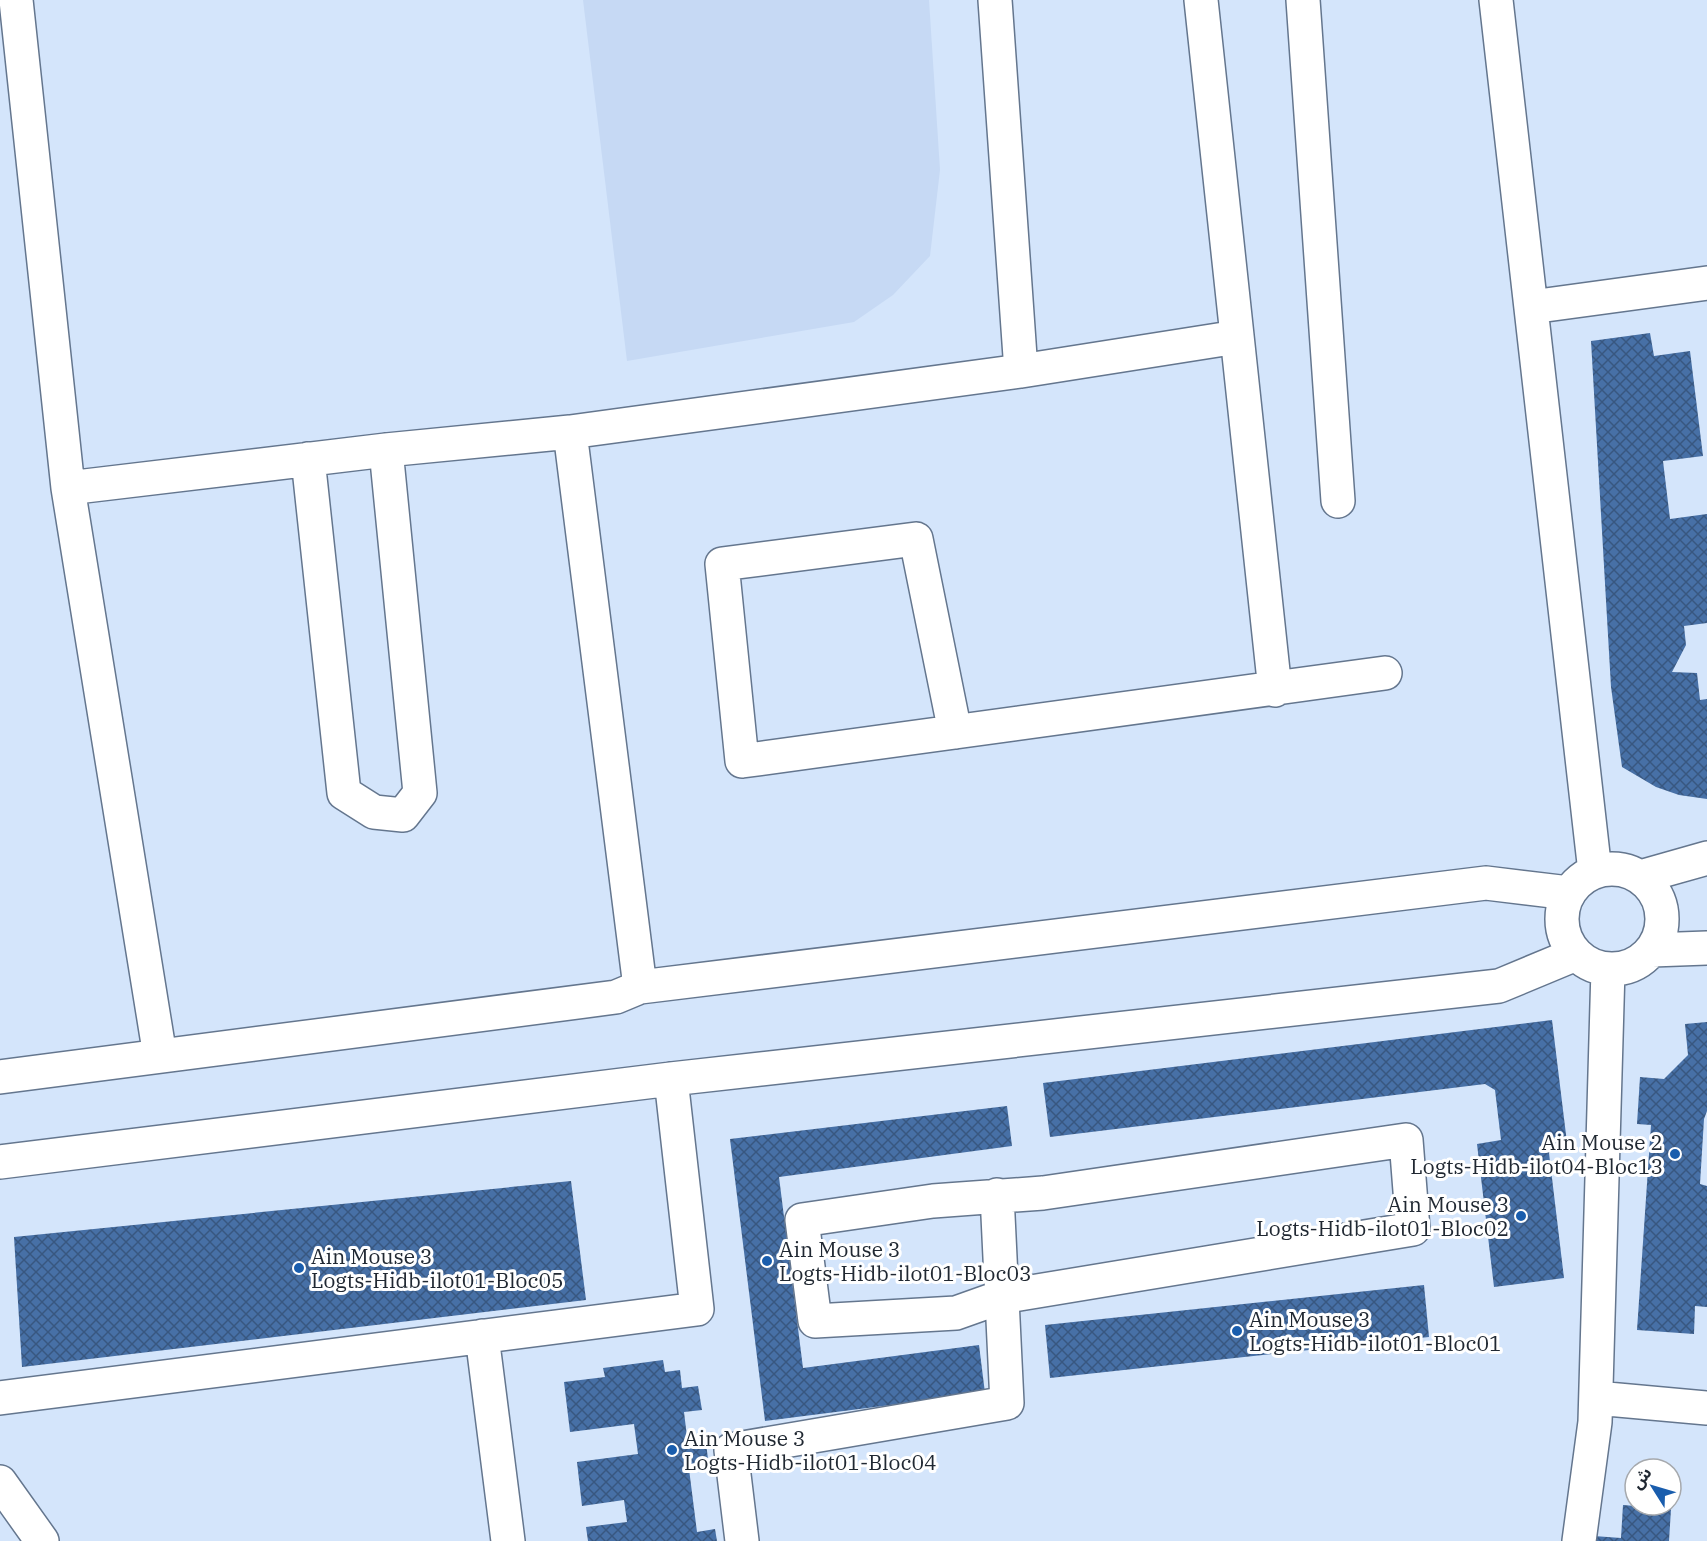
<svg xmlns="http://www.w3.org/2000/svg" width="1707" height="1541" viewBox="0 0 1707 1541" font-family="'IBM Plex Serif','Noto Sans Arabic',serif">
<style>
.built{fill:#c6d9f4}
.building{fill:url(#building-cross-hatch)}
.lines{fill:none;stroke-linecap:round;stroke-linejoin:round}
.minor-casing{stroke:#64768e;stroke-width:36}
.minor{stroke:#fff;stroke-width:33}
.poi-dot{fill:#195dad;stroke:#fff;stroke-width:2}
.labels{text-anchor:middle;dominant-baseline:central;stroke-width:6;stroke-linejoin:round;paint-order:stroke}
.poi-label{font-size:21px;fill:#202832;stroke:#fff;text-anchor:start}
</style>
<defs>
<pattern id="building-cross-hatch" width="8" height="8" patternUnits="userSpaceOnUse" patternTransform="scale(1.5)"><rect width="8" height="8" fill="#4770a6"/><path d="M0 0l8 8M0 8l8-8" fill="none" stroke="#385780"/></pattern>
</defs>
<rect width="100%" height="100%" fill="#d4e5fb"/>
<path class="built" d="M583,0H929L940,170L930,256L893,295L854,322L627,361Z"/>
<path class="building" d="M1650,333L1654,356L1690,351L1703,456L1663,461L1670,519L1707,514V623L1684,626L1686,645L1672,672L1697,673L1700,700L1707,699V799L1679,795L1656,787L1622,767L1611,687L1591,341Z
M1552,1020L1568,1151L1549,1153L1564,1278L1494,1287L1477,1144L1501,1140L1495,1090L1485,1084L1050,1137L1043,1083Z
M1707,1022V1111L1704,1119L1700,1184L1707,1186V1307L1695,1306L1694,1334L1637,1330L1651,1125L1637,1124L1640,1077L1664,1079L1688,1055L1685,1024Z
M1007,1106L1012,1146L779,1177L803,1368L979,1345L985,1393L765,1421L730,1139Z
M571,1181L586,1300L22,1367L14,1237Z
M1424,1285L1429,1337L1050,1378L1045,1325Z
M663,1360L665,1372L680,1370L682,1388L698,1386L702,1410L684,1412L688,1445L706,1443L709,1467L689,1469L697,1532L715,1529L717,1541H588L586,1527L627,1522L624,1500L582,1506L577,1462L638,1454L634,1424L570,1432L564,1382L605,1377L603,1368Z
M1623,1505L1671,1509L1669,1541H1594V1536L1621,1538Z"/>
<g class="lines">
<g class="minor-casing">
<path id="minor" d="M16,0L68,488L160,1056
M1201,0L1275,690
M1303,0L1338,501
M1496,0L1595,872
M1531,307L1707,283
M1021,371L1237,337
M570,432L640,987
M308,459L344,793L374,812L403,815L420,793L386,450
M68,488L386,450L570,432L1021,371L995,0
M955,732L916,539L722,564L742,761L1385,673
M1562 919a50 50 0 1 1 100 0a50 50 0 1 1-100 0Z
M1640,877L1707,858
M1652,950L1707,948
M0,1077L616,997L640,987L1486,883L1569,893
M1406,1140L1413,1229L1001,1297L956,1313L815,1321L802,1220L933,1201L1043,1193Z
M0,1162L671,1079L1499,986L1576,954
M482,1336L508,1541
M0,1398L697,1309L671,1079
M1596,1398L1707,1408
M0,1482L42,1541
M742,1541L731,1450L1007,1403L997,1195
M1579,1541L1595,1422L1608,969"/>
</g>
<use href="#minor" class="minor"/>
</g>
<g class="poi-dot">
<circle cx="1675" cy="1154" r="6"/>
<circle cx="1521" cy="1216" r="6"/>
<circle cx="767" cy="1261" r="6"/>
<circle cx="299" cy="1268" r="6"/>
<circle cx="1237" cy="1331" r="6"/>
<circle cx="672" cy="1450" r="6"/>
</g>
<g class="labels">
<g class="poi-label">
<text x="1663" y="1142" text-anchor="end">Ain Mouse 2<tspan x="1663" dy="24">Logts-Hidb-ilot04-Bloc13</tspan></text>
<text x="1509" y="1204" text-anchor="end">Ain Mouse 3<tspan x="1509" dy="24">Logts-Hidb-ilot01-Bloc02</tspan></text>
<text x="779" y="1249">Ain Mouse 3<tspan x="779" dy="24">Logts-Hidb-ilot01-Bloc03</tspan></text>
<text x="311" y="1256">Ain Mouse 3<tspan x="311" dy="24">Logts-Hidb-ilot01-Bloc05</tspan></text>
<text x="1249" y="1319">Ain Mouse 3<tspan x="1249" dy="24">Logts-Hidb-ilot01-Bloc01</tspan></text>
<text x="684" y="1438">Ain Mouse 3<tspan x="684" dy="24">Logts-Hidb-ilot01-Bloc04</tspan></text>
</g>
</g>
<g transform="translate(1653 1487) rotate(307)"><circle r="28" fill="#ffffff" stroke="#a6a9ad" stroke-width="1.5"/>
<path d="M0-4.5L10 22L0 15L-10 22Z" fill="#195dad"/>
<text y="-9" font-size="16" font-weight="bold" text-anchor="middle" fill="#202832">ش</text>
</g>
</svg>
